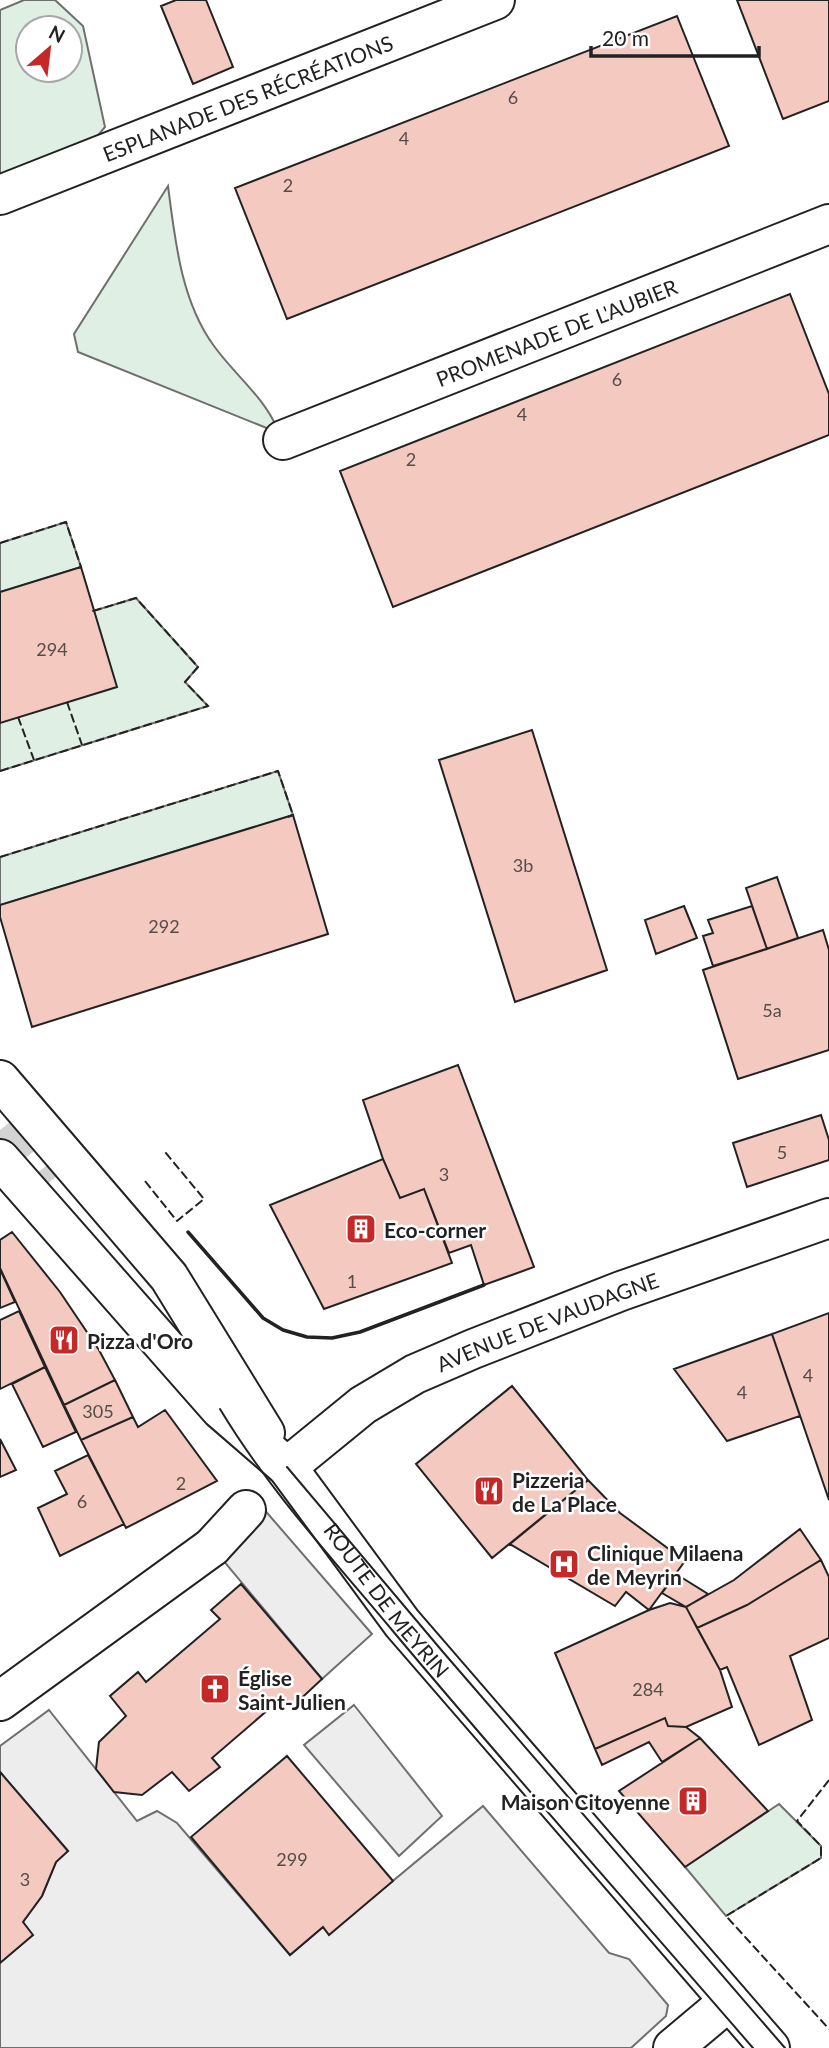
<svg xmlns="http://www.w3.org/2000/svg" width="829" height="2048" viewBox="0 0 829 2048" font-family="Lato,sans-serif">
<style>
.green{fill:#e0efe3;stroke:#6f6f6f;stroke-width:2;fill-rule:evenodd}
.parking{fill:#ededed;stroke:#6f6f6f;stroke-width:2}
.building{fill:#f3c9c0;stroke:#222;stroke-width:2}
.lines{fill:none;stroke-linecap:round;stroke-linejoin:round}
.primary-tunnel{stroke:#d3d3d3;stroke-width:38;stroke-dasharray:38 19;stroke-linecap:butt}
.pedestrian-casing{stroke:#222;stroke-width:42}
.minor-casing{stroke:#222;stroke-width:42}
.tertiary-casing{stroke:#222;stroke-width:42}
.pedestrian{stroke:#fff;stroke-width:38}
.minor{stroke:#fff;stroke-width:38}
.tertiary{stroke:#fff;stroke-width:38}
.tram{stroke:#222;stroke-width:2}
.fence{stroke:#222;stroke-width:2;stroke-dasharray:9 3.5;stroke-linecap:butt}
.wall{stroke:#222;stroke-width:3.5}
.labels{text-anchor:middle;dominant-baseline:central;stroke-width:5;stroke-linejoin:round;paint-order:stroke}
.number-label{font-size:18px;fill:#564c4a}
.street-label{font-size:21px;fill:#222;stroke:#fff}
.poi-label{font-size:21px;font-weight:bold;fill:#222;stroke:#fff;text-anchor:start}
</style>
<rect width="100%" height="100%" fill="#fff"/>
<path class="green" d="M24,0H55L83,26L105,127L95,139L0,175V10ZM28,28H70V70H28Z
M168,186C175,240 181,301 214,346C234,374 263,396 277,428L274,431L78,352L74,334Z
M66,522L81,567L0,592V543Z
M136,598L198,667L185,682L208,706L0,771V723L93,611Z
M278,771L293,815L0,905V857Z
M779,1804L821,1846V1858L726,1916L685,1867Z"/>
<path class="parking" d="M262,1507L372,1634L322,1679L212,1547Z
M354,1705L442,1816L399,1856L304,1745Z
M49,1710L137,1821L157,1811L177,1823L290,1955L323,1927L329,1934L483,1806L609,1953L629,1959L668,2005L666,2016L631,2048H0V1963L32,1935L23,1922L42,1896L56,1862L68,1851L0,1772V1746Z"/>
<path class="building" d="M176,0H206L233,67L193,84L161,6Z
M737,0H829V101L783,119Z
M677,16L729,146L287,319L235,188Z
M790,294L829,394V435L393,607L340,471Z
M81,567L117,687L0,723V592Z
M532,730L607,970L515,1002L439,760Z
M293,815L328,934L32,1027L0,917V905Z
M777,877L798,938L767,949L746,888Z
M684,906L697,938L656,954L645,920Z
M752,906L767,949L713,966L703,936L713,933L708,920Z
M823,930L829,950V1050L738,1079L703,970Z
M458,1065L534,1267L484,1285L471,1245L449,1253L424,1189L400,1198L383,1159L363,1100Z
M821,1115L829,1140V1160L747,1187L733,1143Z
M383,1159L400,1198L424,1189L452,1263L324,1309L270,1205Z
M12,1232L60,1292L99,1350L115,1380L64,1405L0,1268V1240Z
M0,1269L15,1302L0,1308Z
M19,1311L45,1367L0,1389V1320Z
M829,1313V1500L772,1334Z
M772,1334L800,1416L727,1441L674,1369Z
M45,1367L76,1432L43,1447L12,1384Z
M115,1380L133,1417L81,1440L64,1405Z
M512,1386L588,1480L492,1558L416,1464Z
M165,1410L217,1481L126,1528L81,1440L133,1417L138,1427Z
M0,1439L16,1470L0,1477Z
M88,1455L124,1524L60,1556L38,1508L67,1494L55,1471Z
M588,1480L620,1513L685,1561L649,1610L626,1592L615,1606L510,1544Z
M800,1529L821,1560L747,1605L697,1628L686,1607L734,1580Z
M821,1560L829,1577V1638L790,1656L812,1720L759,1745L727,1667L720,1670L697,1628L747,1605Z
M676,1574L708,1594L686,1607L662,1593Z
M241,1584L322,1679L292,1707L283,1697L212,1758L220,1767L189,1791L172,1772L142,1795L114,1792L96,1769L99,1742L126,1716L110,1696L138,1672L146,1682L220,1619L211,1610Z
M670,1603L686,1607L720,1670L732,1707L686,1727L668,1726L665,1718L595,1749L555,1653L649,1610Z
M665,1718L668,1726L686,1727L700,1738L662,1762L649,1742L602,1765L595,1749Z
M700,1738L768,1811L685,1867L619,1791Z
M287,1756L393,1881L329,1935L323,1927L290,1955L191,1837Z
M0,1772L68,1851L56,1862L42,1896L23,1922L33,1935L0,1963Z"/>
<g class="lines">
<path class="primary-tunnel" d="M0,1130L46,1185"/>
<g class="pedestrian-casing">
<g id="pedestrian">
<path id="s1" d="M0,195L495,0"/>
<path id="s2" d="M283,440L829,224"/>
<path d="M212,1547L246,1510"/>
</g>
</g>
<g class="minor-casing">
<path id="minor" d="M0,1701L212,1547
M673,2048L729,2001"/>
</g>
<g class="tertiary-casing">
<g id="tertiary">
<path d="M0,1080L169,1277L265,1433"/>
<path id="s3" d="M0,1159L220,1409L287,1467L402,1623L770,2048"/>
<path id="s4" d="M287,1467L363,1405L415,1374L473,1349L621,1291L829,1218"/>
</g>
</g>
<use href="#pedestrian" class="pedestrian"/>
<use href="#minor" class="minor"/>
<use href="#tertiary" class="tertiary"/>
<path class="tram" d="M220,1409C268,1489 332,1558 392,1630C510,1771 633,1909 753,2048
M287,1467L443,1652L785,2048"/>
<path class="fence" d="M0,543L66,522L81,567L78,568
M67,702L82,745
M18,717L34,760
M0,771L208,706L185,682L198,667L136,598L93,611L94,613
M0,857L278,771L293,815L288,817
M145,1181L177,1221L204,1199L165,1152
M829,1780L797,1821L821,1846V1858L726,1916L829,2029"/>
<path class="wall" d="M188,1232L263,1318L283,1330L307,1337L332,1338L360,1332L484,1285"/>
</g>
<defs>
<g id="building-square" transform="scale(1.575)"><rect x="-9" y="-9" width="18" height="18" rx="4" fill="#c62828" stroke="#fff"/><path d="M-4-6H4V6H1V3H-1V6H-4ZM-2.5-4.3h1.7v1.8h-1.7ZM.8-4.3h1.7v1.8H.8ZM-2.5-1h1.7V.8h-1.7ZM.8-1h1.7V.8H.8Z" fill="#fff"/></g>
<g id="restaurant-square" transform="scale(1.575)"><rect x="-9" y="-9" width="18" height="18" rx="4" fill="#c62828" stroke="#fff"/><path d="M-5-6h1v4h1v-4h1v4h1v-4h1v5L-1.5 .5V6h-2V.5L-5-1ZM5-6V6H3V1.5H1.5Q1.5-4 5-6Z" fill="#fff"/></g>
<g id="hospital-square" transform="scale(1.575)"><rect x="-9" y="-9" width="18" height="18" rx="4" fill="#c62828" stroke="#fff"/><path d="M-5-5h3v3.5h4V-5h3V5h-3V1.5h-4V5h-3Z" fill="#fff"/></g>
<g id="church-square" transform="scale(1.575)"><rect x="-9" y="-9" width="18" height="18" rx="4" fill="#c62828" stroke="#fff"/><path d="M-1.2-6h2.4v3.5h3.3v2.4h-3.3V6h-2.4V-.1h-3.3v-2.4h3.3Z" fill="#fff"/></g>
</defs>
<g fill-rule="evenodd">
<use href="#building-square" x="361" y="1229"/>
<use href="#restaurant-square" x="64" y="1340"/>
<use href="#restaurant-square" x="489" y="1491"/>
<use href="#hospital-square" x="564" y="1564"/>
<use href="#church-square" x="215" y="1689"/>
<use href="#building-square" x="693" y="1801"/>
</g>
<g class="labels">
<g class="number-label">
<text x="513" y="97">6</text>
<text x="404" y="138">4</text>
<text x="288" y="185">2</text>
<text x="617" y="379">6</text>
<text x="522" y="414">4</text>
<text x="411" y="459">2</text>
<text x="52" y="649">294</text>
<text x="523" y="865">3b</text>
<text x="164" y="926">292</text>
<text x="772" y="1010">5a</text>
<text x="782" y="1152">5</text>
<text x="444" y="1174">3</text>
<text x="352" y="1281">1</text>
<text x="808" y="1375">4</text>
<text x="742" y="1392">4</text>
<text x="98" y="1411">305</text>
<text x="181" y="1483">2</text>
<text x="82" y="1501">6</text>
<text x="648" y="1689">284</text>
<text x="292" y="1859">299</text>
<text x="25" y="1879">3</text>
</g>
<g class="street-label">
<text stroke="none"><textPath href="#s1" startOffset="266">ESPLANADE DES RÉCRÉATIONS</textPath></text>
<text stroke="none"><textPath href="#s2" startOffset="294">PROMENADE DE L'AUBIER</textPath></text>
<text stroke="none"><textPath href="#s4" startOffset="301">AVENUE DE VAUDAGNE</textPath></text>
<text stroke="none"><textPath href="#s3" startOffset="588">ROUTE DE MEYRIN</textPath></text>
</g>
<g class="poi-label">
<text x="384" y="1229">Eco-corner</text>
<text x="87" y="1340">Pizza d'Oro</text>
<text x="512" y="1479">Pizzeria<tspan x="512" dy="24">de La Place</tspan></text>
<text x="587" y="1552">Clinique Milaena<tspan x="587" dy="24">de Meyrin</tspan></text>
<text x="238" y="1677">Église<tspan x="238" dy="24">Saint-Julien</tspan></text>
<text x="670" y="1801" text-anchor="end">Maison Citoyenne</text>
</g>
</g>
<g transform="translate(49 49) rotate(28)"><circle r="33" fill="#ffffff" stroke="#a7a7a7" stroke-width="2"/>
<path d="M0-5L12 26L0 18L-12 26Z" fill="#c62828"/>
<text y="-10" font-size="19" font-weight="bold" text-anchor="middle" fill="#222222">N</text>
</g>
<path d="M591 46v10h168v-10" fill="none" stroke="#222222" stroke-width="3.5"/>
<text x="602" y="46" font-size="21" fill="#222222" stroke="#ffffff" stroke-width="5" paint-order="stroke">20 m</text>
</svg>
